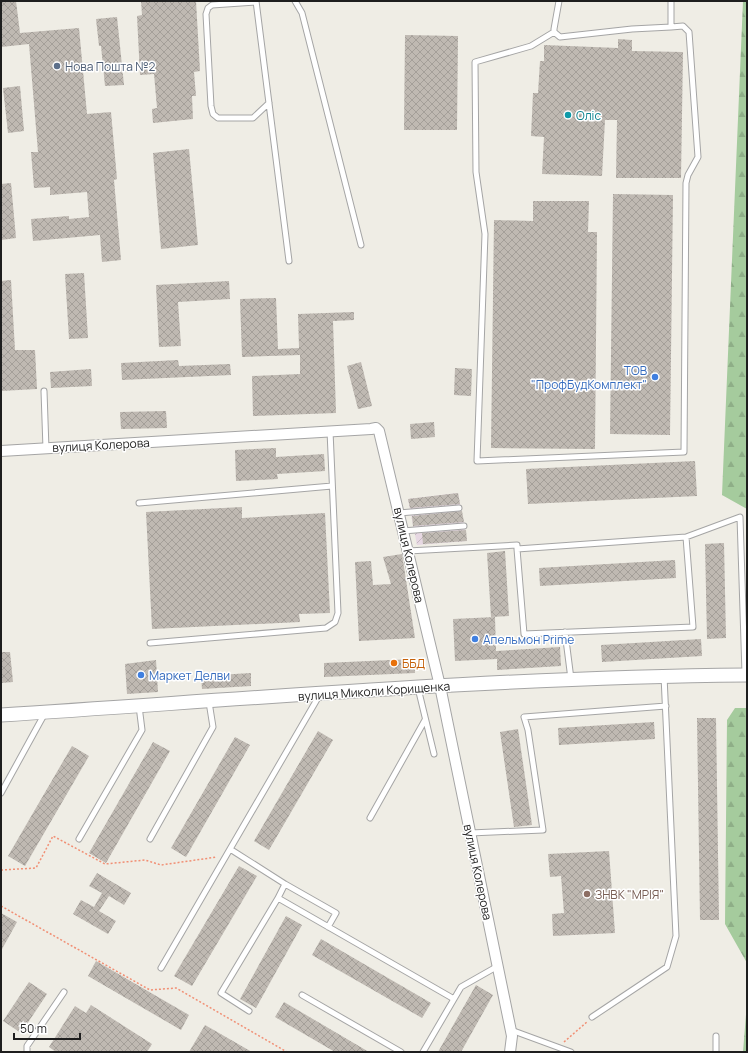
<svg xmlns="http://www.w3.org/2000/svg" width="748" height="1053" viewBox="0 0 748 1053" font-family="Manrope,sans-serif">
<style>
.industrial{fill:url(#industrial-furrows)}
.forest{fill:url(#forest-firs)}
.building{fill:url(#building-cross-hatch)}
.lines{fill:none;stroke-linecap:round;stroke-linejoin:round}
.service-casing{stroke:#a5a5a5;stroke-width:7}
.minor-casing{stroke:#a5a5a5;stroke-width:12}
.tertiary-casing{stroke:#a5a5a5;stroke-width:15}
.path{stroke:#f18f74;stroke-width:1.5;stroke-dasharray:2 2;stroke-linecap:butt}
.service{stroke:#fff;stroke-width:5}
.minor{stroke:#fff;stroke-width:10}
.tertiary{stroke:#fff;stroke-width:13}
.service-dot{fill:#5c6f8a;stroke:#fff;stroke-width:1.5}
.culture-dot{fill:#0f9aa8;stroke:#fff;stroke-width:1.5}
.shop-dot{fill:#3f7fe0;stroke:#fff;stroke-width:1.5}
.food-dot{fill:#e8710a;stroke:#fff;stroke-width:1.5}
.education-dot{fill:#8d6e63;stroke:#fff;stroke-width:1.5}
.labels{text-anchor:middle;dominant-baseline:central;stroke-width:3;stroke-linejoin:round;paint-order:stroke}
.service-label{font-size:12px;fill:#4e5e75;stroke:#fff;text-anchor:start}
.culture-label{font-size:12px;fill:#0d838f;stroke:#fff;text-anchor:start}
.shop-label{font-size:12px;fill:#366cbe;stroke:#fff;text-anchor:start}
.street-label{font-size:12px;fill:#1e1e1e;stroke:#fff}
.food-label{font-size:12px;fill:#c56008;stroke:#fff;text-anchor:start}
.education-label{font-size:12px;fill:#785e54;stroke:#fff;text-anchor:start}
</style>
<defs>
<pattern id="industrial-furrows" width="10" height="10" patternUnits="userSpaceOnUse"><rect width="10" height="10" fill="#e7d8e3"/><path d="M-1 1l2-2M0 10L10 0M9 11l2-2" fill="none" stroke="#c6b9c2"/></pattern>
<pattern id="forest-firs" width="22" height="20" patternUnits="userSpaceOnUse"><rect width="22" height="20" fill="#a5cb9d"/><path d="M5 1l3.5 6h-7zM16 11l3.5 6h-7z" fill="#8eae87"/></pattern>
<pattern id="building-cross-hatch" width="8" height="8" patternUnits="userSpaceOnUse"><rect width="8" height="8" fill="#bfb9b2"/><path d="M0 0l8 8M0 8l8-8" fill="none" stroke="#a49f99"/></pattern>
</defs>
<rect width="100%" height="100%" fill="#efede5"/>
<path class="industrial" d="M458,493L467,541L417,545L408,499Z"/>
<path class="forest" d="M743,1H747V509L722,495Z
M735,708H747V963L725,924L727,720Z
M747,1002V1052H743Z"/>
<path class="building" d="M1,1H16L20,33L79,28L87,114L111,112L117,179L114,180L121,260L102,262L100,235L33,241L31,219L69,216V219L89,217L87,192L50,195V187L34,188L31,152H38L29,44L1,47Z
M141,1H196L200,71L194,72L196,96H192L193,119L153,123L152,109L157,108L154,74L140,75L137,16L142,15Z
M117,17L124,85L105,86L101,46H99L96,19Z
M405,35L458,36L457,130H404Z
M618,39L632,40V51L683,52L681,178H616L617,120H605L602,176L542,174L544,137L531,136L533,93H538L540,61H544V45L618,48Z
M20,86L24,131L8,133L3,88Z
M189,149L198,245L161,249L153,153Z
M11,183L16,238L1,240V184Z
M613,194L673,195L670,435L610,434Z
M533,201H589L588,232H597L595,449L491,448L494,220L533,221Z
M84,273L88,338L69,339L65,274Z
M11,280L15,350H35L37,389L1,391V281Z
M229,281L230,299L178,302L181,346L159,347L156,285Z
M276,298L278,349L299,348L298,314L354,312V320L333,321L336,413L253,416L252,376L300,374V355L242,357L240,299Z
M178,360L179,366L230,364L231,375L122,380L121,363Z
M361,362L372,406L358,409L347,366Z
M455,368L472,369L471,396L454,395Z
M91,369L92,386L51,388L50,372Z
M166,411L167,428L121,429L120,412Z
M434,422L435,437L411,439L410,424Z
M276,448V457L324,454L325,471L277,474L278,479L236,481L235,450Z
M695,461L697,496L528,504L526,469Z
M458,493L460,504L410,508L408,499Z
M242,507V518L325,513L330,613L299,614L300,622L152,629L146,512Z
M462,511L464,522L413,526L412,516Z
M466,530L467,541L423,544L422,533Z
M724,543L726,638L707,639L705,544Z
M505,551L509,616L491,617L487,553Z
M402,554L415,638L359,641L355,562L371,561L373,585L391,584L383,557Z
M675,560L676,578L540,586L539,568Z
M495,617L496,651L560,647L561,666L497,670V659L455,661L453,619Z
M701,639L702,656L602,662L601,645Z
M1,652H10L13,682L1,683Z
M414,659L415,673L324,677V663Z
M156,660L158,692L127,694L125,664Z
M251,673V686L202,689L201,676Z
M697,718H716L719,920H700Z
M654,722L655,739L559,745L558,728Z
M518,729L532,825L514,827L500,732Z
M318,731L333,740L269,850L254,841Z
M235,737L250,745L186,857L171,848Z
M153,742L170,751L106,863L89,853Z
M72,746L89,756L25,866L8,856Z
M609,851L615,933L553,936L552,914L564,913L561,876L550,877L548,854Z
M239,866L257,876L192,986L174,976Z
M97,873L131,893L124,905L109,896L99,911L116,921L108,934L73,914L81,900L94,907L102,893L89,886Z
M1,913L17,922L1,951Z
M286,916L302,925L256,1008L240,999Z
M321,939L431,1003L422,1018L312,955Z
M96,961L189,1015L181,1030L88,976Z
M29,982L47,994L21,1033L3,1021Z
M476,985L493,995L461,1052H438Z
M284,1002L369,1052H335L275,1017Z
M91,1005L152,1044L147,1052H56L49,1047L75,1006L86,1013Z
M205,1025L252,1052H189Z"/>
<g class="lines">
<g class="service-casing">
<path id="service" d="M256,1L289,261
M295,1L302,13L361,245
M559,1L554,29V32L560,37L632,29L671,27V1
M256,2L212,5L208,8L206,14L211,106L213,114L218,118H253L269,103
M554,32L531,46L475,62L476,172L485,234L477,461L684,452L686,183L688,175L698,157L689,32L683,26L671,27
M44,391L46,449
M139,503L332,486
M399,513L459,508
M403,531L464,526
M686,537L740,517L745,674
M408,551L517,545V549L524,634L693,627L686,537L517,549
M565,632L571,679
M150,643L326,628L335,622L338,613L330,431
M418,688L434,754
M1,793L45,713
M370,818L425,720
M470,833L543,830L528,730L524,717L666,706
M79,839L142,730L139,706
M150,839L213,727L209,702
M230,849L319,696
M278,898L285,884L336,913L328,927
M161,968L230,849L285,884
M302,995L401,1052
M249,1011L221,993L278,898L454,999
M592,1017L667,967L676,936L664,676
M511,1030L571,1052
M716,1036V1052
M27,1052V1046L64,992
M423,1052L461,987L498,966"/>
</g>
<g class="minor-casing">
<path id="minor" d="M1,451L371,429L376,428L379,431L440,686L512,1036L510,1052"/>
</g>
<g class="tertiary-casing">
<path id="tertiary" d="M1,715C249,699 498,677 747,675"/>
</g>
<path class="path" d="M1,870L36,868L53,836L105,864L145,860L161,865L217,857
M1,906L150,990L176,988L287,1052
M564,1042L588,1021"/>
<use href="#service" class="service"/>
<use href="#minor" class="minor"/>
<use href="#tertiary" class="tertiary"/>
</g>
<circle class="service-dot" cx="57" cy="66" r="4"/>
<circle class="culture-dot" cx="568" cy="115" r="4"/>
<g class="shop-dot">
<circle cx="655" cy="377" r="4"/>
<circle cx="475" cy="639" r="4"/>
<circle cx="141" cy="675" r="4"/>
</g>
<circle class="food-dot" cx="394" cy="663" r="4"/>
<circle class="education-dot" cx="587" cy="894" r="4"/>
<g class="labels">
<g class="service-label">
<text x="65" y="66">Нова Пошта №2</text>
</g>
<g class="culture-label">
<text x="576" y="115">Оліс</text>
</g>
<g class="shop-label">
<text x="647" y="370" text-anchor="end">ТОВ<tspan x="647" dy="14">"ПрофБудКомплект"</tspan></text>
<text x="483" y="639">Апельмон Prime</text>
<text x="149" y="675">Маркет Делви</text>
</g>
<g class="street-label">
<text transform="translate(101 445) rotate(-3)">вулиця Колерова</text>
<text transform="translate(409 555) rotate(77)">вулиця Колерова</text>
<text transform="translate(374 691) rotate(-4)">вулиця Миколи Корищенка</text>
<text transform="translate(478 872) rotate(78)">вулиця Колерова</text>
</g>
<g class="food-label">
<text x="402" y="663">ББД</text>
</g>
<g class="education-label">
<text x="595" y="894">ЗНВК "МРІЯ"</text>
</g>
</g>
<rect width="748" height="1053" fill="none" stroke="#1e1e1e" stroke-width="4"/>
<path d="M14 1033v6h66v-6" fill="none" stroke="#1e1e1e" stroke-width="2"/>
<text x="20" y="1033" font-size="12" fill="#1e1e1e" stroke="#ffffff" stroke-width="3" paint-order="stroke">50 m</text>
</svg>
